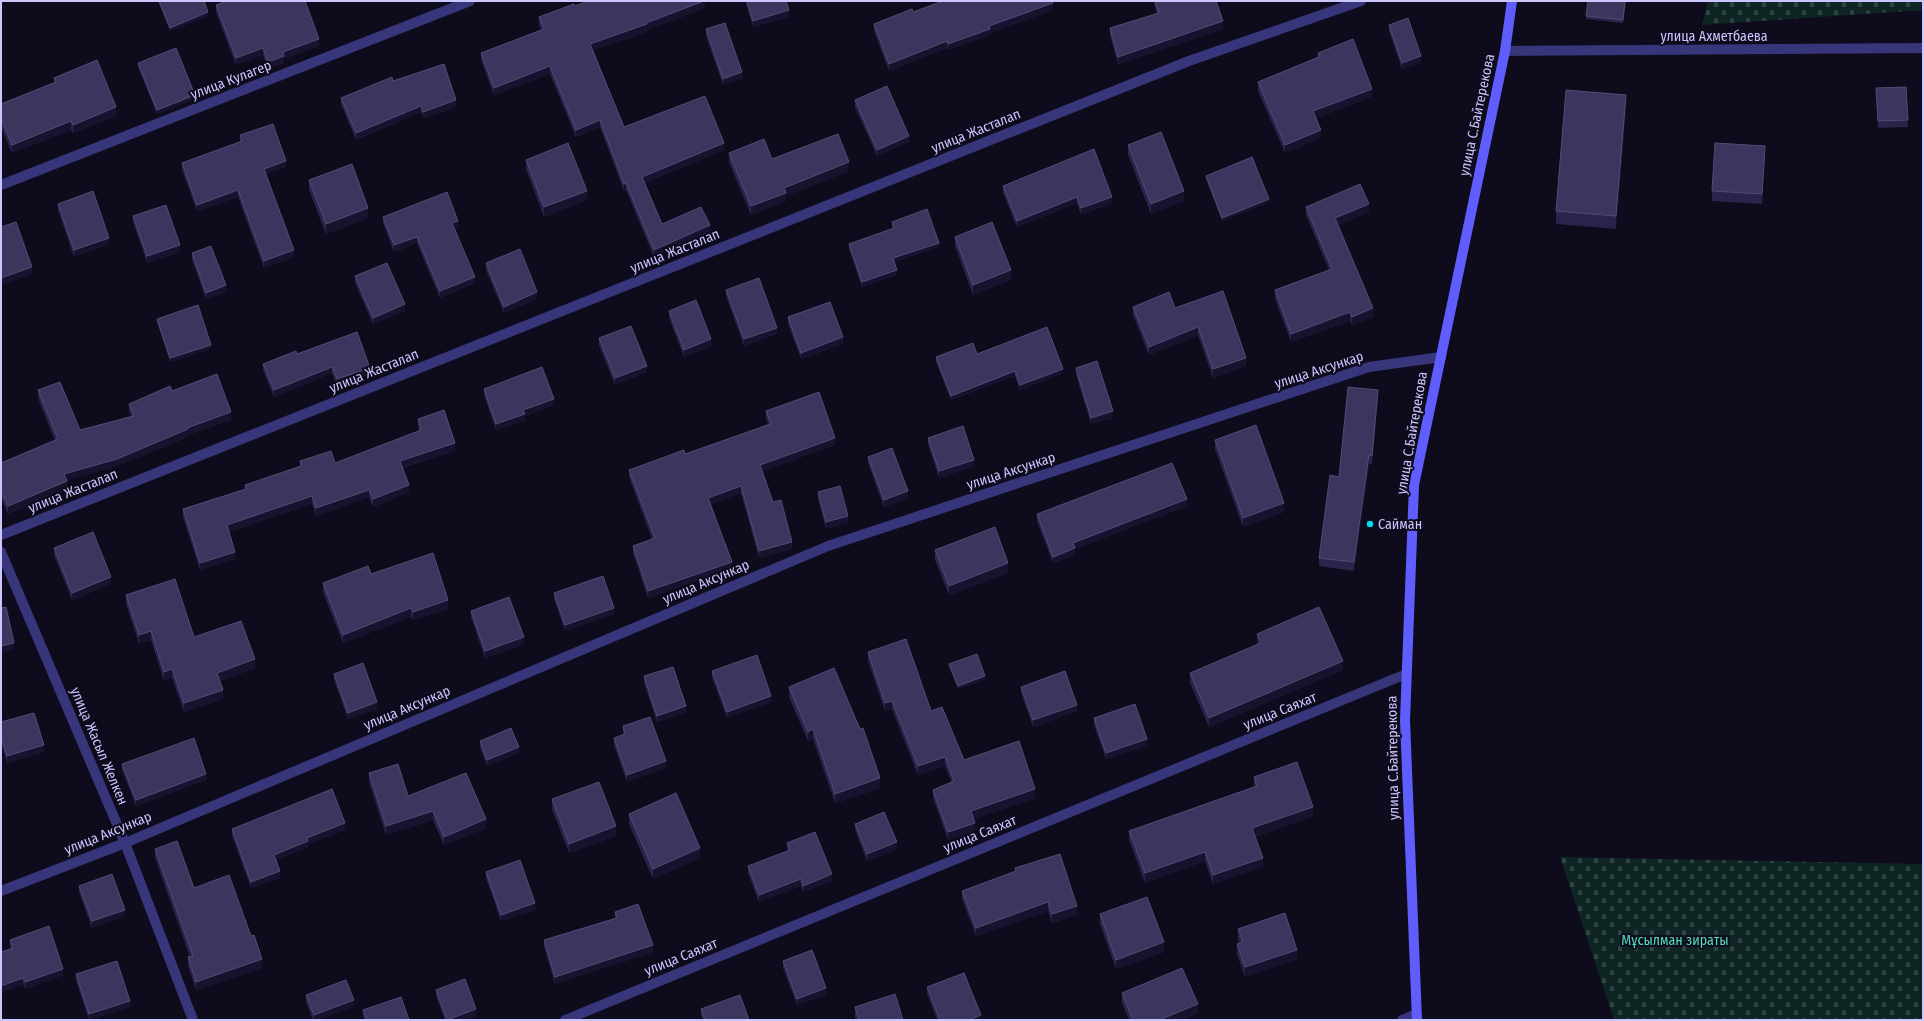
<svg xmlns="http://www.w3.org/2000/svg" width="1924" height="1021" viewBox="0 0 1924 1021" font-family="'Fira Sans Condensed',sans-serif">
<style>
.cemetery{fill:url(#cemetery-stones)}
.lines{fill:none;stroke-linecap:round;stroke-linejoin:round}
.minor{stroke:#38367b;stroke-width:10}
.secondary{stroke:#605dff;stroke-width:10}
.wall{fill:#2a234a}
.shaded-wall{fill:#18122f}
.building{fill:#3c355d;stroke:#524c76}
.poi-dot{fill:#01d9f0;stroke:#0e0b1c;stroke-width:1.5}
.labels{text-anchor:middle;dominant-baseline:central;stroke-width:4;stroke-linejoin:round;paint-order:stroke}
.street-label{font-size:14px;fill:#ccc6ff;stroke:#0e0b1c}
.poi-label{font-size:14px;fill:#ccc6ff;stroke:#0e0b1c;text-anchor:start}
.park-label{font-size:14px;fill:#53ddba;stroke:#0e0b1c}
</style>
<defs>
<pattern id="cemetery-stones" width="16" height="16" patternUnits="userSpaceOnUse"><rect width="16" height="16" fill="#0e2524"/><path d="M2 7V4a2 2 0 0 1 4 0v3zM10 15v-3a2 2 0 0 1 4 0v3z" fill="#304345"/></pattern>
</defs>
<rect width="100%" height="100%" fill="#0e0b1c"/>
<path class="cemetery" d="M1708,1H1923V10L1702,25Z
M1560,857L1923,864V1020H1614Z"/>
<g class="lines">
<path class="minor" d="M1505,51L1923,48
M1,185L470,1
M1,535L1189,61L1361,1
M1,552L125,843L193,1020
M1,891L125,843L828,546L1369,367L1441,357
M565,1020L1406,674
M1402,1020L1416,1014"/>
<path class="secondary" d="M1417,1020L1405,720L1414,485L1505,51L1512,1"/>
</g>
<path class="wall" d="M158,1H204L208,16L170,31Z
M705,1V8L647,30V32L593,50L624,127L724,150L645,183L662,224L710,232L654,257L626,190L624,191L600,127L576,137L550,74L494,95L481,60V53L541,30L539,25V17L575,6Z
M745,1H786L789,17L753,27Z
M1153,1H1216L1223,29L1118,64L1110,36V28L1157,14Z
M1626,1L1623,23L1586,19V16Z
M216,5L319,46L284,59V63L268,69L263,55L236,65L216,12Z
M1053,10L990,33V35L948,50L947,48L889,71L874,31V24L913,12Z
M1389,25L1421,63L1402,69L1389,31Z
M706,29L742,79L723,85L706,36Z
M1318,53L1372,97L1316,118L1321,138L1285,153L1258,91V82L1318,57Z
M138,63L195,99L157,114L138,67Z
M54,78L116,116L73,133L71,130L12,153L1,127V104L54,83Z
M393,81L456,107L423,118L421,112L356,140L341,104V98Z
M1906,87L1908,127L1878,128L1876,88Z
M855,100L909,142L877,156L855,107Z
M1626,107L1616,229L1556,224V211Z
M240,135L286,167L266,174L294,257L264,268L238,197L197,211L182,170V163L240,142Z
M1128,145L1184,201L1151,214L1128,155Z
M1094,149L1112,203L1081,215L1077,203L1017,227L1003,193V186Z
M729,153L772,159L849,171L786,196V201L751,215L729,162Z
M1765,156L1762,204L1712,201V191Z
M526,160L587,200L544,217L526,169Z
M1206,176L1269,202L1222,221L1206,179Z
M309,180L368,218L326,234L309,190Z
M58,204L109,244L74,257L58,210Z
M1306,207L1369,212L1338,225L1373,317L1352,325L1350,321L1291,342L1275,299V290L1329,270L1306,215Z
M133,216L180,252L147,263L133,222Z
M383,217L458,227L455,229L475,283L440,298L417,243L394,252L383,223Z
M892,222L939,247L894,262L897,275L862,287L849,249V244L893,229L892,226Z
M955,237L1011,280L973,295L955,246Z
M192,253L226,292L206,299L192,260Z
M486,263L537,299L504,313L486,270Z
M355,276L405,311L373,324L355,283Z
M726,290L777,334L744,346L726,296Z
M1133,307L1175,308L1246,366L1213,378L1198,335L1149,355L1133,315Z
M669,311L711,346L684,357L669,318Z
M788,317L843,344L801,359L788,324Z
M157,319L211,348L170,362L157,322Z
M599,338L647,372L615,385L599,345Z
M297,354L370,374L337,386L332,373L274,397L263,370V364Z
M977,354L1063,373L1020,390L1015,376L951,400L936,362V357Z
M1076,368L1113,418L1091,424L1076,375Z
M484,389L554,405L525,416V421L496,430L484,395Z
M38,390L80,430L131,416L129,411V404L172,391L231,420L188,435V437L117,466L67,480V489L8,514L1,498V463L55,441L38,398Z
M1378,398L1372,464H1369L1354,571L1319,566V558L1339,477Z
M766,411L835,445L762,471L773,502L792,549L759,558L741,493L711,504L732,569L648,598L633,553V546L652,539L629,477V470L685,454L768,424L766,419Z
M418,419L455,451L402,468L409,492L373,507L369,497L316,516L312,504L229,532L235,559L200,570L183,517V509L245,489V485L300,466V461L335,463L419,431L418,426Z
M928,438L974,466L939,478L928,444Z
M1215,440L1284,512L1243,527L1215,449Z
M868,457L908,498L884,507L868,463Z
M818,492L848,523L826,529L818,499Z
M1187,506L1075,549V555L1053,563L1037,521V514Z
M54,548L111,584L72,600L54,555Z
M935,550L1008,573L949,595L935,560Z
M371,574L448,609L413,620L411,617L343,643L323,592V583Z
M554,593L614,614L565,631L554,599Z
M126,595L194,637L255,668L220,681L223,699L184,712L172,678L164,681L151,640L139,644L126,604Z
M471,611L524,644L485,658L471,617Z
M1257,634L1343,670L1209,727L1190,683V673L1257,644Z
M868,652L931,711L964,760L1035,798L973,819L975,831L948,840L933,798V790L952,783L945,766L918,775L892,709L885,711L868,661Z
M949,664L985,679L958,689L949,667Z
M712,671L771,702L727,718L712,677Z
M334,674L377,709L348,719L334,680Z
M644,676L686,713L657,722L644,683Z
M789,687L880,788L835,803L813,739L808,741L789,697Z
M1021,687L1077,711L1033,727L1021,693Z
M1094,718L1147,746L1106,759L1094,725Z
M1,722L44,752L7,763L1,743Z
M623,726L666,768L627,782L614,745V738L623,735Z
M480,741L519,753L487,766L480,747Z
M122,764L206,780L136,806L122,770Z
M369,773L408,796L486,828L444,845L433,820L386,835L369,782Z
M1254,777L1313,816L1255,837L1263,867L1213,884L1205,861L1145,883L1129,840V831L1254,787Z
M552,799L616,836L569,853L552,809Z
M629,814L700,858L653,879L629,824Z
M855,824L897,849L867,861L855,830Z
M232,829L345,830L308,844V847L276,860L280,878L251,888L232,836Z
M787,843L832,881L803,892L801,886L759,902L748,873V866L788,851L787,849Z
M155,849L194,888L262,968L196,990L188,966V957H190L155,858Z
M1015,868L1077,915L1052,923L1048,911L976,936L962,899V891L1015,872Z
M486,872L535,910L501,921L486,878Z
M79,886L125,916L92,928L79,892Z
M615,912L653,952L555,984L544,947V940L615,918Z
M1100,914L1164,952L1116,969L1100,924Z
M1238,929L1297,959L1245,977L1237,954V944L1240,943L1238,939Z
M10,940L63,975L25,989L10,946Z
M783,961L826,995L797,1005L783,968Z
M76,974L130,1007L89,1020L76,981Z
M927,987L981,1020H937L927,993Z
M436,990L476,1016L466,1020H445L436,996Z
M1122,993L1198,1013L1182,1020H1129L1122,1003Z
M306,995L354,1006L319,1020H313L306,1002Z
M855,1007L903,1020H856L855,1017Z
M701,1009L749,1020H703L701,1016Z
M363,1010L409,1020H365L363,1016Z"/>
<path class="shaded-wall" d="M704,1H705V8L647,30V32L590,51V44Z
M1053,3V10L990,33V35L948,50V44L989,26Z
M789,10V17L753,27V21Z
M208,12V16L170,31V28Z
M1223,21V29L1118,64V57Z
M319,39V46L284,59V63L268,69V62L283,52Z
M947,41V48L889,71V64Z
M263,48V55L236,65V58Z
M1421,56V63L1402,69V63Z
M550,66V74L494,95V88Z
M742,72V79L723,85V79Z
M1372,89V97L1313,119V111Z
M195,95V99L157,114V110Z
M1626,95V107L1616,229V216Z
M456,100V107L423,118V112Z
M421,106V112L356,140V133Z
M116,107V116L73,133V125Z
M600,120V127L576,137V130Z
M71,121V130L12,153V145Z
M1321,130V138L1285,153V145Z
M909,136V142L877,156V150Z
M724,143V150L642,184V177Z
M1765,146V156L1762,204V194Z
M286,161V167L264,175V169Z
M849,162V171L786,196V201L751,215V206L784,188Z
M626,183V190L624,191V184Z
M238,190V197L197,211V205Z
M587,191V200L544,217V207Z
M1184,191V201L1151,214V204Z
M1077,197V203L1017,227V221Z
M1112,197V203L1081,215V208Z
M1269,199V202L1222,221V218Z
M1369,204V212L1335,227V218Z
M368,208V218L326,234V224Z
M458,221V227L452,229V223Z
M710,225V232L654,257V250Z
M417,237V243L394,252V245Z
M109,238V244L74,257V250Z
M939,243V247L893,263V258Z
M180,245V252L147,263V256Z
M294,250V257L264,268V261Z
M32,267V274L1,285V278Z
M897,270V275L862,287V282Z
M1011,270V280L973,295V285Z
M475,277V283L440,298V291Z
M226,285V292L206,299V293Z
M537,292V299L504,313V307Z
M405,304V311L373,324V318Z
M1373,308V317L1352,325V317Z
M1350,312V321L1291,342V334Z
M1198,327V335L1149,355V347Z
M777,328V334L744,346V339Z
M843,337V344L801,359V353Z
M711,339V346L684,357V350Z
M211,345V348L170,362V358Z
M1246,358V366L1213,378V369Z
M647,366V372L615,385V378Z
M332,367V373L274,397V390Z
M370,368V374L337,386V379Z
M1063,369V373L1020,390V385Z
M1015,371V376L951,400V396Z
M1378,390V398L1372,464V456Z
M554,399V405L525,416V421L496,430V424L523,410Z
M1113,411V418L1091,424V418Z
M231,412V420L188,435V437L117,466L64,481V474Z
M835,438V445L760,472V465Z
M455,443V451L400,468V461Z
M1369,455V464L1354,571V562Z
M974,460V466L939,478V471Z
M67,481V489L8,514V506Z
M409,485V492L373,507V499Z
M741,486V493L708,505V498Z
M369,490V497L316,516V508Z
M908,491V498L884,507V500Z
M312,496V504L227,533V525Z
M1187,499V506L1075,549V555L1053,563V557L1073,543Z
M1284,503V512L1243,527V518Z
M848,516V523L826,529V522Z
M792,542V549L759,558V551Z
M235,552V559L200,570V563Z
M732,562V569L648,598V591Z
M1008,563V573L949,595V586Z
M111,577V584L72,600V593Z
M448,600V609L413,620V612Z
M411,608V617L343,643V635Z
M614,608V614L565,631V625Z
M151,631V640L139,644V635Z
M524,637V644L485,658V651Z
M14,643V650L1,652V646Z
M255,659V668L217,682V673Z
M1343,661V670L1209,727V718Z
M172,669V678L164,681V672Z
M985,676V679L958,689V686Z
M223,690V699L184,712V703Z
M771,696V702L727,718V712Z
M892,701V709L885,711V703Z
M377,702V709L348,719V713Z
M1077,705V711L1033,727V720Z
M686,706V713L657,722V716Z
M813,729V739L808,741V732Z
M1147,739V746L1106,759V753Z
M44,745V752L7,763V756Z
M519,747V753L487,766V760Z
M945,757V766L918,775V766Z
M666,761V768L627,782V775Z
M206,774V780L136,806V800Z
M880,778V788L835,803V794Z
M1035,789V798L971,820V811Z
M1313,807V816L1252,838V828Z
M433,811V820L386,835V826Z
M486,819V828L444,845V837Z
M345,823V830L308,844V847L274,861V855L307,838Z
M975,823V831L948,840V832Z
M616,826V836L569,853V844Z
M897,842V849L867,861V854Z
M700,848V858L653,879V869Z
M1205,852V861L1145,883V873Z
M1263,858V867L1213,884V875Z
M280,871V878L251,888V882Z
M832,874V881L803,892V886Z
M801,879V886L759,902V895Z
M1048,902V911L976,936V928Z
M535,903V910L501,921V915Z
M1077,906V915L1052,923V914Z
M125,910V916L92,928V921Z
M1164,942V952L1116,969V960Z
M653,945V952L555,984V977Z
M1297,950V959L1245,977V967Z
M262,959V968L196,990V982Z
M63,969V975L25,989V982Z
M23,978V985L1,993V986Z
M826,988V995L797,1005V999Z
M354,1000V1006L319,1020H314V1015Z
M130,1001V1007L89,1020V1014Z
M1198,1004V1013L1182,1020H1159Z
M476,1009V1016L466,1020H449Z
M981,1015V1020H969Z"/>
<path class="building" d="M159,1H204L208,12L170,28Z
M227,1H305L319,39L283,52L284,56L268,62L263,48L236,58L216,5Z
M589,1H704L646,23L647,24L590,44L624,127L705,96L724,143L642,177L662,224L701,207L710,225L654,250L626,183L624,184L600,120L576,130L550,66L494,88L481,53L544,29L539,17L574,4L575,6Z
M747,1H786L789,10L753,21Z
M943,1H1052L1053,3L989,26L990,29L948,44L947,41L889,64L874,24L912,9L913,12Z
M1155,1H1216L1223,21L1118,57L1110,28L1159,13Z
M1588,1H1625L1623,20L1586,16Z
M1408,18L1421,56L1402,63L1389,25Z
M725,23L742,72L723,79L706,29Z
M1353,39L1372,89L1313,111L1321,130L1285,145L1258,82L1319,57L1318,53Z
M176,48L195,95L157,110L138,63Z
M97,60L116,107L73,125L71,121L12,145L1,118V104L56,82L54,78Z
M444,64L456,100L423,112L421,106L356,133L341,98L392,77L393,81Z
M887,86L909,136L877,150L855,100Z
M1906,87L1908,120L1878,121L1876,88Z
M1566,90L1626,95L1616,216L1556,211Z
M273,124L286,161L264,169L294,250L264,261L238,190L197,205L182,163L242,141L240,135Z
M1161,132L1184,191L1151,204L1128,145Z
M838,134L849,162L784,188L786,193L751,206L729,153L764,139L772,159Z
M568,143L587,191L544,207L526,160Z
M1715,143L1765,146L1762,194L1712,191Z
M1094,149L1112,197L1081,208L1077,197L1017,221L1003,186Z
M1252,157L1269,199L1222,218L1206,176Z
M352,164L368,208L326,224L309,180Z
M1360,184L1369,204L1335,218L1373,308L1352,317L1350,312L1291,334L1275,290L1332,269L1306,207Z
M93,191L109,238L74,250L58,204Z
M447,192L458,221L452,223L475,277L440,291L417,237L394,245L383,217Z
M166,205L180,245L147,256L133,216Z
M927,209L939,243L893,258L897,270L862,282L849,244L894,228L892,222Z
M16,222L32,267L1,278V227Z
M992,222L1011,270L973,285L955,237Z
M211,246L226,285L206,293L192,253Z
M520,249L537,292L504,307L486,263Z
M387,263L405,304L373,318L355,276Z
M759,278L777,328L744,339L726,290Z
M1223,291L1246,358L1213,369L1198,327L1149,347L1133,307L1169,292L1175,308Z
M696,300L711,339L684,350L669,311Z
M830,302L843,337L801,353L788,317Z
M198,305L211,345L170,358L157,319Z
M631,326L647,366L615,378L599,338Z
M1047,327L1063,369L1020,385L1015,371L951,396L936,357L973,343L977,354Z
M357,332L370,368L337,379L332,367L274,390L263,364L296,351L297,354Z
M1097,361L1113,411L1091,418L1076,368Z
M542,367L554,399L523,410L525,414L496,424L484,389Z
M217,374L231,412L187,428L188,429L117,459L64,474L67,481L8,506L1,491V463L58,439L38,390L60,382L80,430L134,416L129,404L170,386L172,391Z
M1348,387L1378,390L1372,456L1369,455L1354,562L1319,558L1330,475L1339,477Z
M819,392L835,438L760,465L773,502L781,500L792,542L759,551L741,486L708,498L732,562L648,591L633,546L655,538L629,470L684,450L685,454L771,424L766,411Z
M444,410L455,443L400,461L409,485L373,499L369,490L316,508L312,496L227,525L235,552L200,563L183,509L246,489L245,485L301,466L300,461L331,451L335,463L421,430L418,419Z
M1256,425L1284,503L1243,518L1215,440Z
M963,426L974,460L939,471L928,438Z
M892,448L908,491L884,500L868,457Z
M1172,463L1187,499L1073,543L1075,548L1053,557L1037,514Z
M840,486L848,516L826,522L818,492Z
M995,527L1008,563L949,586L935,550Z
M93,532L111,577L72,593L54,548Z
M433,553L448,600L413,612L411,608L343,635L323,583L368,566L371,574Z
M603,576L614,608L565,625L554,593Z
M175,579L194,637L241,621L255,659L217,673L223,690L184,703L172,669L164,672L151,631L139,635L126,595Z
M509,597L524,637L485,651L471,611Z
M6,607L14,643L1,646V608Z
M1319,607L1343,661L1209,718L1190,673L1261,643L1257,634Z
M906,639L931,711L942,707L964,760L1019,741L1035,789L971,811L975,823L948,832L933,790L954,781L945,757L918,766L892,701L885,703L868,652Z
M977,654L985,676L958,686L949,664Z
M757,655L771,696L727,712L712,671Z
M363,663L377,702L348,713L334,674Z
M673,667L686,706L657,716L644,676Z
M834,668L860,729L863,728L880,778L835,794L813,729L808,732L789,687Z
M1065,671L1077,705L1033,720L1021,687Z
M1135,704L1147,739L1106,753L1094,718Z
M34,713L44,745L7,756L1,736V722Z
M650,717L666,761L627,775L614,738L625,734L623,726Z
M511,728L519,747L487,760L480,741Z
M194,738L206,774L136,800L122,764Z
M1297,762L1313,807L1252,828L1263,858L1213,875L1205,852L1145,873L1129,831L1257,786L1254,777Z
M398,764L408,796L466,773L486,819L444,837L433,811L386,826L369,773Z
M599,782L616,826L569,844L552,799Z
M332,789L345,823L307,838L308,841L274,855L280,871L251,882L232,829Z
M676,793L700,848L653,869L629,814Z
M884,812L897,842L867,854L855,824Z
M815,832L832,874L803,886L801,879L759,895L748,866L790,850L787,843Z
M177,841L194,888L229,875L251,936L254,935L262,959L196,982L188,957L193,956L155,849Z
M1060,854L1077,906L1052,914L1048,902L976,928L962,891L1016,871L1015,868Z
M520,860L535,903L501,915L486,872Z
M112,874L125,910L92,921L79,886Z
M1147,897L1164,942L1116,960L1100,914Z
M638,904L653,945L555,977L544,940L617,918L615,912Z
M1285,913L1297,950L1245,967L1237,944L1243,941L1238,929Z
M49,926L63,969L25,982L23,978L1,986V952L13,948L10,940Z
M812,950L826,988L797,999L783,961Z
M117,961L130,1001L89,1014L76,974Z
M1182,968L1198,1004L1159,1020H1133L1122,993Z
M964,973L981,1015L969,1020H940L927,987Z
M465,979L476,1009L447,1020L436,990Z
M346,980L354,1000L314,1015L306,995Z
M895,994L903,1020H859L855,1007Z
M740,995L749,1020H705L701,1009Z
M401,997L409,1020H367L363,1010Z"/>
<circle class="poi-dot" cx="1370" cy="524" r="4"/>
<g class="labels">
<g class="street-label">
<text x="1714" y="36">улица Ахметбаева</text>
<text transform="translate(231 80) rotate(-21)">улица Кулагер</text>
<text transform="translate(1477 115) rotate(-78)">улица С.Байтерекова</text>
<text transform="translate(976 131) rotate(-22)">улица Жасталап</text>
<text transform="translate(675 251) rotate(-22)">улица Жасталап</text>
<text transform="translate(1319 370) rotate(-18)">улица Аксункар</text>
<text transform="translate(374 371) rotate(-22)">улица Жасталап</text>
<text transform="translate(1412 433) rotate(-80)">улица С.Байтерекова</text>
<text transform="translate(1011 471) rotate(-18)">улица Аксункар</text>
<text transform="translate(73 491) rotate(-22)">улица Жасталап</text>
<text transform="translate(706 582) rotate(-23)">улица Аксункар</text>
<text transform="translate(407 708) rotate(-23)">улица Аксункар</text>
<text transform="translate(1280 711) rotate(-22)">улица Саяхат</text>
<text transform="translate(99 746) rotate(67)">улица Жасыл Желкен</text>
<text transform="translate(1393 758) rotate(-91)">улица С.Байтерекова</text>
<text transform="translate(108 833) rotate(-22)">улица Аксункар</text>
<text transform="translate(980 834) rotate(-22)">улица Саяхат</text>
<text transform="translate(681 957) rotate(-22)">улица Саяхат</text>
</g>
<g class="poi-label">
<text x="1378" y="524">Сайман</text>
</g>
<g class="park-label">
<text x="1675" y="940">Мұсылман зираты</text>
</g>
</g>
<rect width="1924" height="1021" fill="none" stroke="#ccc6ff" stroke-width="4"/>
</svg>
